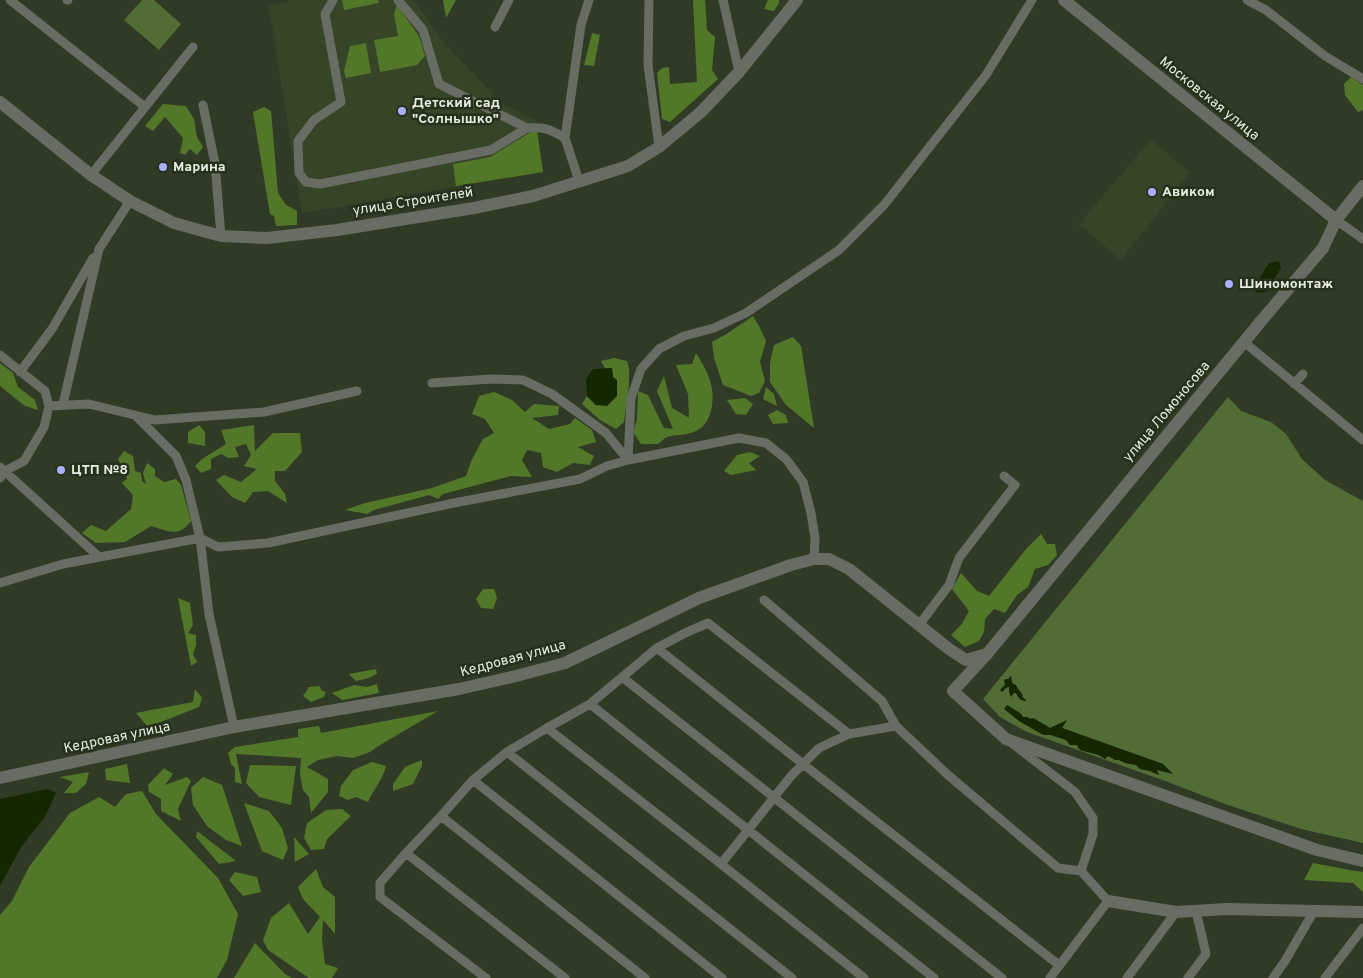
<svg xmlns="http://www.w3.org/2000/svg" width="1363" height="978" viewBox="0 0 1363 978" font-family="Overpass,sans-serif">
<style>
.built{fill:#364428}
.green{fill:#516c34;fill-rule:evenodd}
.forest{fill:#537729}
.water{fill:#152700}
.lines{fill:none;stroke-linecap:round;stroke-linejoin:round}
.service{stroke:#686d63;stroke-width:9}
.minor{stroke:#686d63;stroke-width:12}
.tertiary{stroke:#686d63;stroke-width:12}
.poi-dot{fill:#aab0fb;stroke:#26311c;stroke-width:2}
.labels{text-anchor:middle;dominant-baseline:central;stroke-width:5;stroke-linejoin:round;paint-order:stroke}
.street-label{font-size:14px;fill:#e6ede0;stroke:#26311c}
.poi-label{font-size:14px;font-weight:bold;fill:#e6ede0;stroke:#26311c;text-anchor:start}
</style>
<rect width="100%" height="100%" fill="#303b26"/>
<path class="built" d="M293,0H414L440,38L500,102L535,120L543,172L302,213L269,6Z
M1151,139L1190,173L1121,260L1079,224Z"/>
<path class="green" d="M142,0H154L181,24L159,50L124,20Z
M1228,397L1241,411L1271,422L1286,434L1302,459L1325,480L1363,501V843L1301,829L1228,805L1165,781L1027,732L1000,717L983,699ZM1010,676C1012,683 1019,696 1025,699L1019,698L1016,693H1014L1011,696L1009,687L1000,690L1005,685ZM1020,713L1023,717L1030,719L1033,718L1050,728L1066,721L1062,728L1163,764L1172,773L1157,769L1158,775L1150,771L1141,769L1136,765L1125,763L1119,760H1115L1108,755L1105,759L1099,755L1080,750L1077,745H1070L1066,740L1051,735H1043L1019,721Z"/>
<path class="forest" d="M342,0H378L379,3L344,10Z
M443,0H456L446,18Z
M693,0H705L707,30L715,37L712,70L718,79L670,122L662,119L657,73L662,68L669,67L670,84L697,82Z
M768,0H779V3L774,11L764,9Z
M397,5L419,36L425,56L417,65L380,72L374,40L398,36L394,14Z
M592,33L600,35L594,66L584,65Z
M366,43L371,73L346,78L344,71L350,46Z
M1351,77L1363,85V110L1358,112L1345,95L1344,84Z
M163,104L186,106L194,119L197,137L203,147L197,155L190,149L185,155L180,153L183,138L165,117L153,131L145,126Z
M264,107L271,111L278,193L286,205L297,211V225L276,226L274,216L270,214L253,112Z
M537,131L543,172L456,186L453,164L490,157L531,132Z
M753,316L760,328L766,341L760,362L765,381L759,393L751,396L723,385L714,358L712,342L728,333Z
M793,337L801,346L814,428L786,405L770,382V363L774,345Z
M696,353C703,364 710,376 712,389C714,403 711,423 698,430C687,436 677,434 667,437C664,438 661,442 658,444H641L633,432L637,419L638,391L648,395L664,428L673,429L657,391L664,376L672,408L689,418L688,394L676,365L692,364Z
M614,358L627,361L629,369V385L624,422L616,429L600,420L582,404L587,396L596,405L613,377L612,368H605L601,361Z
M0,363L13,373L18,387L35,400L38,410L25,406L0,386Z
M766,387L774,394L777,406L763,399Z
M494,392L512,400L525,412L534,404L559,406L558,415L532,418L549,429L570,424L575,418L592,430L596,442L578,447L594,456L590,465L573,463L557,472L543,467L541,453L527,450L522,460L532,477L511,476L443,494L438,499L429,495L374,510L367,514L345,510L365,503L432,488L466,476L472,459L483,439L494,433L485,419L472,414L479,396Z
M745,398L753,404L746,415L736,414L727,400Z
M777,410L786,415L788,423L773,424L768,415Z
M199,425L205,432V446L188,443V432Z
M254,425L255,451L273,433H300L302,452L285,471H275V481L285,494L287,503L268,491L253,492L245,503L232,497L216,480L224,475L241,482L257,469L244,466L251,455L246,444L235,447L239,457L228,458L221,454L211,459V469L201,473L195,466L202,459L226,444L221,430Z
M124,451L133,456L135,471L141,473L142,481L146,484L143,473L147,463L155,469V476L164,482L176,479L181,485L191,521C179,538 168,531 151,526L125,542L96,543L82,533L91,525L106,531L131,509L133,495L122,483L127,479L124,470L118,459Z
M750,452L760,456L749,463L756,470L731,475L724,471L737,455Z
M1041,534L1047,544H1055L1057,555L1048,565L1035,569L1028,587L1017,595L1005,613L994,609L985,619L984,632L979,641L965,647L951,635L961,625L969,611L952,589L961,573L977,591L989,596L1026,549Z
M483,589H494L497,598L493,609L481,608L476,599Z
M178,598L190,603L193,625L188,633L196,635V645L193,654L197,662L191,666Z
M376,669L377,674L369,678L356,681L349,674Z
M377,684L379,693L342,700L332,693L354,685L367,687Z
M320,686L321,690L326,692L324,697L311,702L303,696L309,687Z
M195,689L202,698L199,707L148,727L136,713L193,702Z
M438,711L380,745L370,752L353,758L337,756L318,760L307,767L328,779V792L311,813L309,797L303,790L300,774L301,758L236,754L242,784L235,782V768L231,764L228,753L235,747L298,737V729L319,726L321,733Z
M422,760V766L413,784L393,791V784L405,767Z
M372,762L386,766C383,780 374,788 368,802L356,797L348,800L339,796L341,786L353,770Z
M127,764L130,783L106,780L105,769Z
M250,765L296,766L291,805L259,797L246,783Z
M164,768L173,774L165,785L187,777L191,781L178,809L181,821L161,811V799L149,792L148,785Z
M89,772L86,784L76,793H64L73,782L60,777Z
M203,777L222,785L242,846L226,840L207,826L193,805L191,788Z
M142,791L156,814L218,878L238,914L227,960L217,978H0V915L12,901L29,867L70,813L99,797L115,807L126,794Z
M244,803L269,811L282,828L288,848L283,860L262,851Z
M342,809L351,816L327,839L324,849L311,850L304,838L307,823L326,810Z
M197,831L236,861L219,864L196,837Z
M294,837L309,854L295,862Z
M1313,863L1355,871L1363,872V892L1353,883L1304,880Z
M316,869L323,887L335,897V934L323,920L322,939L325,964L338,968L332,978H309L268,950L263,940L271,918L289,903L308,934L320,917L303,899L298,887Z
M235,872L257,877L261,892L243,896L229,880Z
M255,943L285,974L292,978H234Z"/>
<path class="water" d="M1279,261L1281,268L1273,281L1272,287C1266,293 1262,294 1254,291L1255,285L1269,263Z
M612,368L613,377L617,380V396L607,406L596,405L587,396L586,379L593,369Z
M1011,675L1012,683L1016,685C1018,690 1021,691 1023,696L1022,697L1027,701C1021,701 1019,699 1016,693H1014L1011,697L1009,692V687H1007L1002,692L1000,690L1005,685L1004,680L1006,679H1009Z
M1007,705L1020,713L1023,717H1028L1030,719L1033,718L1050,728L1067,720L1062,728L1163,764L1173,774L1157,770L1159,775L1150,771L1140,769L1136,765L1125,763L1119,760H1115L1108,756L1105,759L1099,755L1080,750L1077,745H1070L1066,740L1051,735H1044L1019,721L1004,709Z
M47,789L56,793L45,817L21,847L0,886V799Z"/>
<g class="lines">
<path class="service" d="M10,0L145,107
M67,0H68
M333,0L325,14L341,102L314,120L298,141L299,173L306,182L320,184L491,150L527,128
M398,0L423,30L439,84L527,128C546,127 549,129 565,138
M649,0L648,65L659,147
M723,0L739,72
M1247,0L1266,10L1325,56L1363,79
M495,27L509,0
M203,105L215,164L221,236
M91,175L193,47
M579,181L565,138L581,25L589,0
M1336,220L1363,239
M1244,342L1363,440
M0,355L45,391L49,406L44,427L24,461L5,471L0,478
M20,372L52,329L93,258
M432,383L491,379L523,380L552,394L606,433L628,460
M1294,384L1303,374
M63,404L99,249L130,201
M49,406L89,404L155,420L264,412L357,391
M136,416L176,456L186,480L200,538L209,614L234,727
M628,460L631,398L641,369L659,349L684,336L714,328L746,313L839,250L884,205L986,75L1032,0
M0,467L98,556
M0,583L63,564L200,538L218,547L268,543L454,503L580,479L607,466L628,460L739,438L766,443L786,459L803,482L811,513L815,538L814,559
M764,600L882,701L896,726L948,775L1058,868L1081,871L1108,901L1050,978
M919,625L949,585L959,558L1015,485L1004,476
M657,648L803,764L1059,965
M622,677L1002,978
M590,704L934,978
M547,728L721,864L864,978
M1013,744L1075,792L1093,818V834L1081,871
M507,752L792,978
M473,780L722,978
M441,816L645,978
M406,853L565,978
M721,864L791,776L819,748L849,734L896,726
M486,978L380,897V883L406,853L441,816L473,780L507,752L547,728L590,704L657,648L685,633L708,623L849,734
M1127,978L1176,912
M1188,978L1206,954L1196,911
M1273,978L1285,961L1314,911
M1325,978L1363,928"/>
<path class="minor" d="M0,102L91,175L130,201L174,223L221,236L267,238L337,230L474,208L533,196L628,166L659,147L701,112L739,72L797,0
M1363,186L1336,220L1323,248L1262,320L987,654L953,691L1006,739L1317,850L1363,861
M0,778L234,727L459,689L516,676L565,663L699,598L791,565L814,559H829L849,569L949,649L966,660L987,654
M1108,901L1176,912L1227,909L1363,912"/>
<path class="tertiary" d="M1064,0L1336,220"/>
</g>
<g class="poi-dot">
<circle cx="402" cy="111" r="5"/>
<circle cx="163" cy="167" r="5"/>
<circle cx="1152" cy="192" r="5"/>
<circle cx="1229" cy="284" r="5"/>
<circle cx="61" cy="470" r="5"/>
</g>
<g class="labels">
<g class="street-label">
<text transform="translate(1209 99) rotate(39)">Московская улица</text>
<text transform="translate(413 202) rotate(-9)">улица Строителей</text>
<text transform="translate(1167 412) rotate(-50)">улица Ломоносова</text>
<text transform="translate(513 659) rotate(-15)">Кедровая улица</text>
<text transform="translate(117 738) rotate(-12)">Кедровая улица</text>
</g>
<g class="poi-label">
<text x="412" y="103">Детский сад<tspan x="412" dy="16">"Солнышко"</tspan></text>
<text x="173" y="167">Марина</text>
<text x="1162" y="192">Авиком</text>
<text x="1239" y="284">Шиномонтаж</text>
<text x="71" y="470">ЦТП №8</text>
</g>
</g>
</svg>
